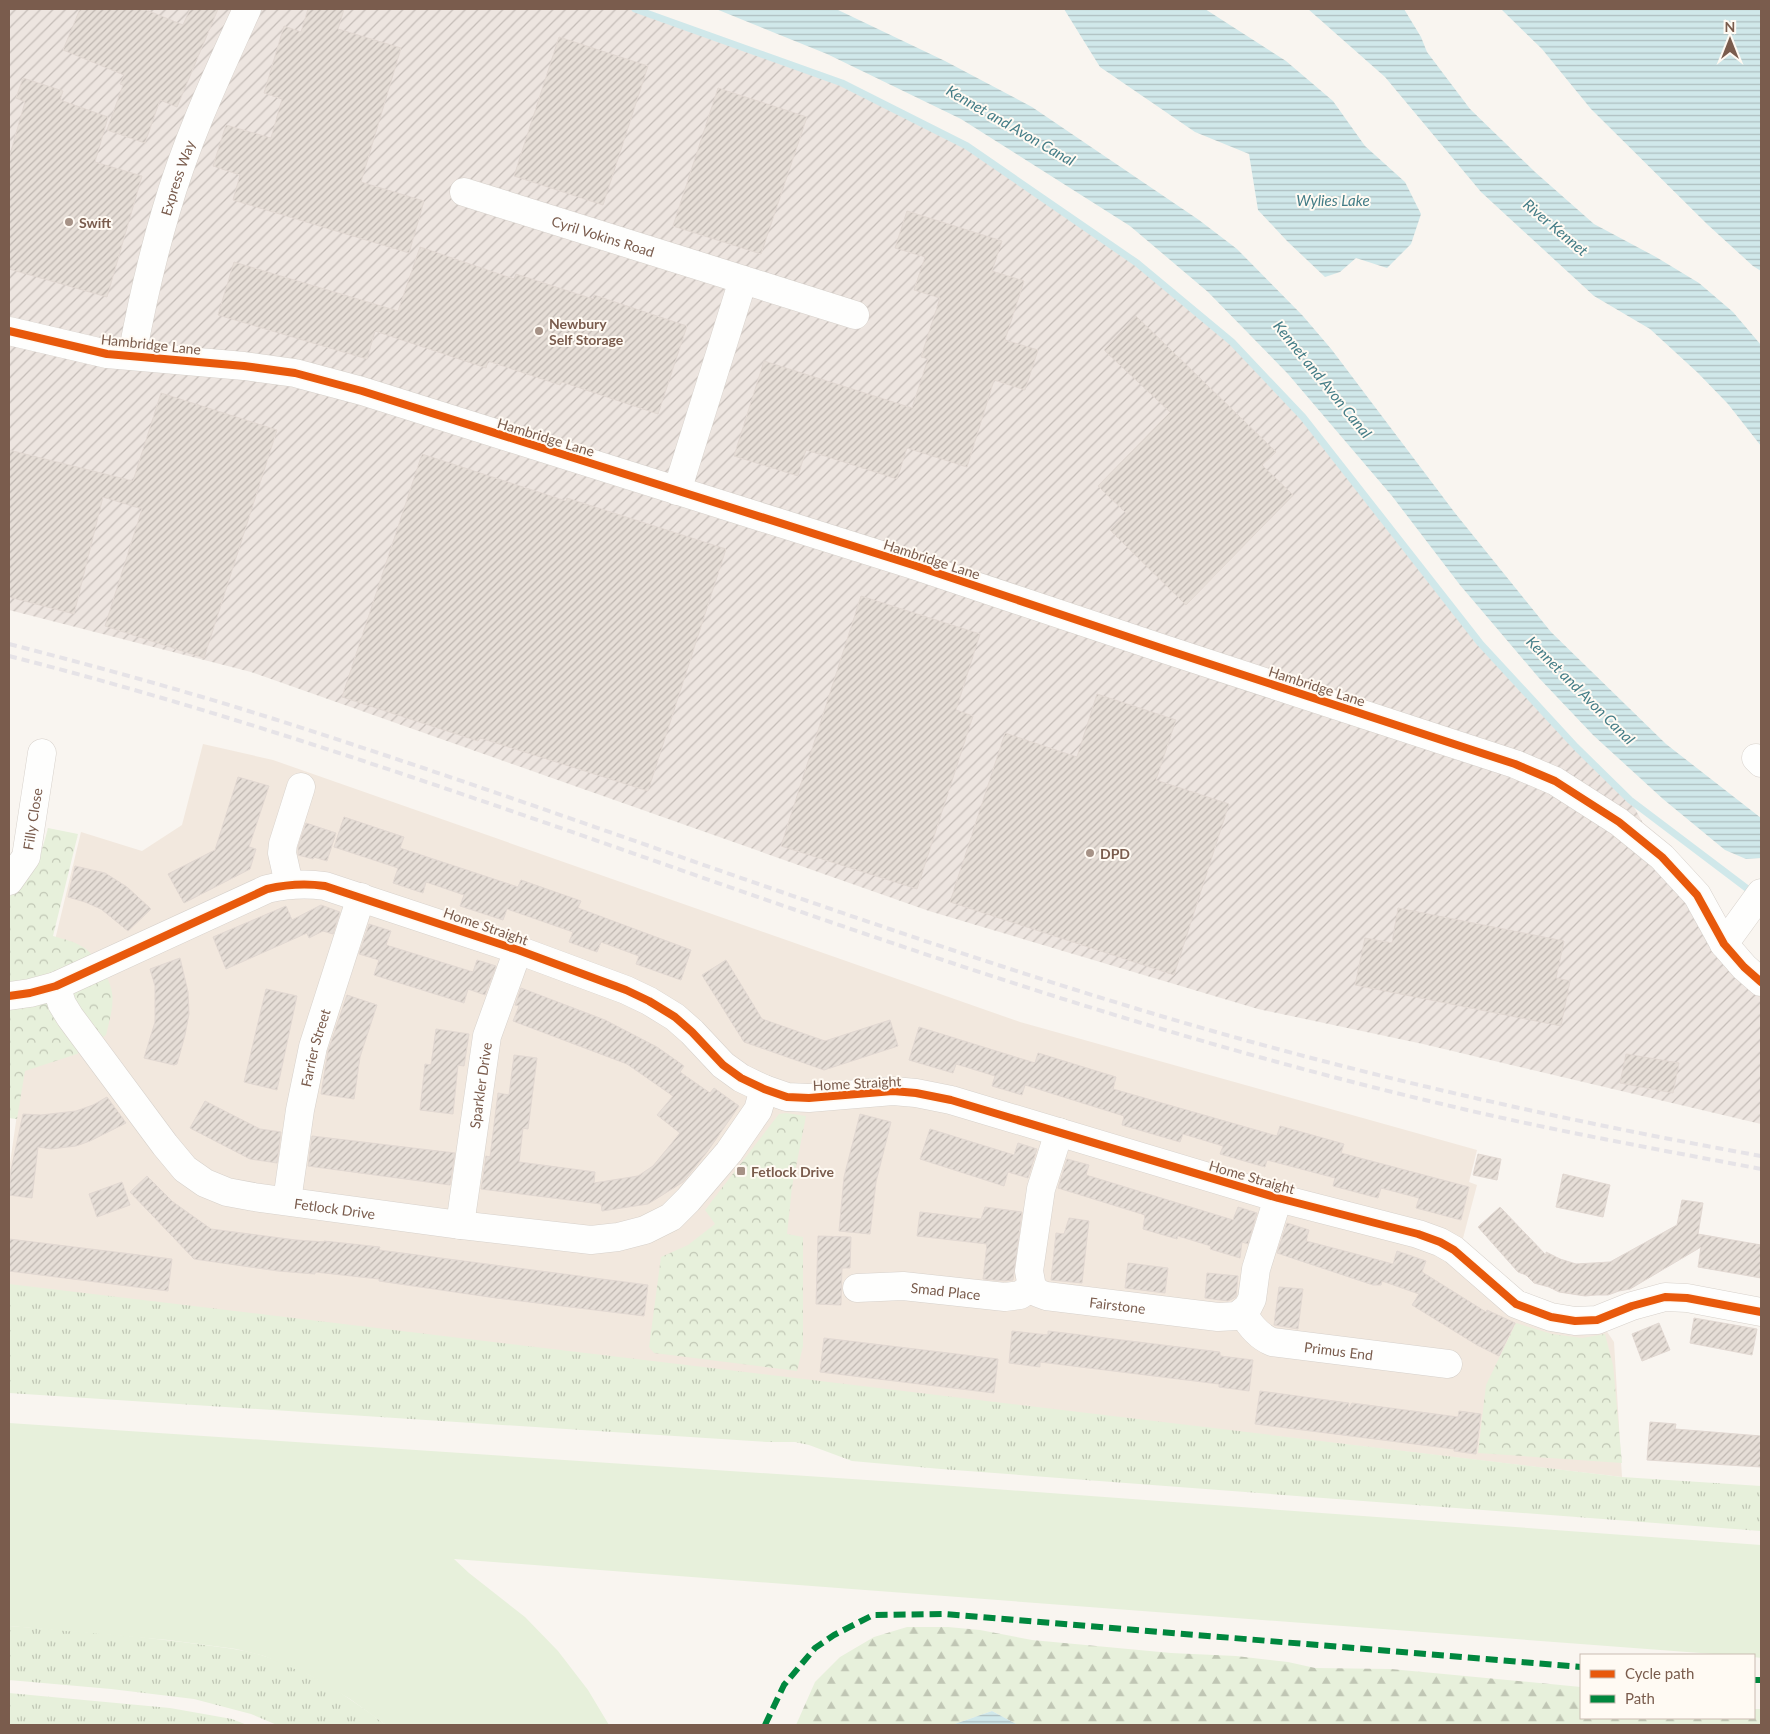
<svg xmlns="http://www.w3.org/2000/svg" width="1770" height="1734" viewBox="0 0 1770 1734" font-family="Lato,sans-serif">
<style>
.residential{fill:#f2e8de}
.industrial{fill:url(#industrial-furrows)}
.grass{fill:url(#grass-tufts)}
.forest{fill:url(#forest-firs)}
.park{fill:url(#park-crowns)}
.pitch{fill:#e7f0db}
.water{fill:url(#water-rules)}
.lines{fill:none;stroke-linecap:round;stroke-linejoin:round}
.stream{stroke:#d0e8ea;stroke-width:7}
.building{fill:url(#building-hatch);stroke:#e2d8d2}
.minor-casing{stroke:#d7d1cb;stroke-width:29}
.minor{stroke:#fefefd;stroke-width:28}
.rail{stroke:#e6e3e7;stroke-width:4;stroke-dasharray:8 5;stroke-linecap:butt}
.quiet{stroke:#00873e;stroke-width:6;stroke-dasharray:12 6;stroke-linecap:butt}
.cycleway-casing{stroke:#fffaf3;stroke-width:11}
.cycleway{stroke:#e8590c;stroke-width:8}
.poi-dot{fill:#a69286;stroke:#fffaf3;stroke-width:2}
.labels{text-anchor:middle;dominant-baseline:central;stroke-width:4;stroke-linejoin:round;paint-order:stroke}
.street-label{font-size:14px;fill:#7a5c4d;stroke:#fffaf3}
.poi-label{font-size:14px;font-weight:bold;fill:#7a5c4d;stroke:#fffaf3;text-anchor:start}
.water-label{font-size:15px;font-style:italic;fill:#437c86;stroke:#fffaf3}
</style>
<defs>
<pattern id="industrial-furrows" width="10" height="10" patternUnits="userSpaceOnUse" patternTransform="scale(1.25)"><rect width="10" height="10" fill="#ede5e0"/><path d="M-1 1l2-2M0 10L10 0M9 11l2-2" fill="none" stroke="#c5bdb8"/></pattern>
<pattern id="grass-tufts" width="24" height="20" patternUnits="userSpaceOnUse" patternTransform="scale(1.25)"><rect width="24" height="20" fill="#e7f0db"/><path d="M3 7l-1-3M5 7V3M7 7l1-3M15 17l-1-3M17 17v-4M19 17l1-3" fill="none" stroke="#c0c6b4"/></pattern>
<pattern id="forest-firs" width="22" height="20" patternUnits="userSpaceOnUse" patternTransform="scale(1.25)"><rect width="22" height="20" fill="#e7f0db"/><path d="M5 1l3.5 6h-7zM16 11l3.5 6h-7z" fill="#c0c6b4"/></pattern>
<pattern id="park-crowns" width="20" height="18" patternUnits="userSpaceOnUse" patternTransform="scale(1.25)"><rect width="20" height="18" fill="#e7f0db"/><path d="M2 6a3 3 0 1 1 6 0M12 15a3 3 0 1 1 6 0" fill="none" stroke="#c0c6b4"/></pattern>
<pattern id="water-rules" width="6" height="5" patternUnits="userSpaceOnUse" patternTransform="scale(1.25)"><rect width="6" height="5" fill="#d0e8ea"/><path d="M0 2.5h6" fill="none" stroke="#aebfc0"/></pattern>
<pattern id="building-hatch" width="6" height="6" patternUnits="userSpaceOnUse" patternTransform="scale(1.25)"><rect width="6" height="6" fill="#e6ded7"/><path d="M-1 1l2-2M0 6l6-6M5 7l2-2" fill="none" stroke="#bfb7b1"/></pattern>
</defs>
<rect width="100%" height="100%" fill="#f9f5f0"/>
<path class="residential" d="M203,744L273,760L1020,1022L1477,1150L1469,1182L1477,1185L1462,1242L1512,1291L1545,1305L1591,1308L1614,1342L1622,1477L9,1287V1170L23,1073L81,832L142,851L182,825Z"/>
<path class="industrial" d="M9,9H635L842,83L967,146L1137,263L1232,342L1303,417L1480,643L1576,747L1630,800L1662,857L1761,995V1124L1423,1044L1258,1009L929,911L251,672L9,610Z"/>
<path class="grass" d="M9,1284L1622,1477L1761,1486V1531L941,1469L852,1461L809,1445L795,1442H767L9,1393Z
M9,1626C67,1630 125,1635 182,1642C210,1646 238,1648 264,1656C309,1670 349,1697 386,1725H277L251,1714L194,1699L111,1689L9,1680Z
M9,1693L170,1708L232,1719L247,1725H9Z"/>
<path class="forest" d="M907,1627H948L980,1630L1032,1640L1171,1653L1236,1656L1288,1662L1315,1668L1391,1669L1581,1687V1718H1754V1709H1761V1725H1018L992,1711L952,1725H796L815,1682L840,1657L874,1637Z"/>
<path class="park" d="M48,828L78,834L53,936C78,943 87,945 101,967C118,993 113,1006 106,1035L77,1054L25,1071L17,1119L9,1118V897C33,881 41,855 48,828Z
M786,1113L806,1116L792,1187L787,1234L803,1237V1346L797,1371L654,1353L649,1347L661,1257L688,1245L715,1224L705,1210L779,1114Z
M1516,1323L1552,1334L1582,1338L1605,1334L1613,1365L1622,1463L1478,1453L1486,1385Z"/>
<path class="pitch" d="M9,1423L912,1483L1761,1545V1658L1754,1657V1655H1727L454,1559L469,1573L525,1617L558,1651L588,1690L609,1725H386L350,1699L309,1675L264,1656L236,1649L168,1640L9,1626Z"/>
<path class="water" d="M716,9H836L945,61L1032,107L1199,220L1237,249L1303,316L1332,350L1455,513L1551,632L1666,744L1761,818V858L1746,859L1725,850L1663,799L1593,735L1539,678L1460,585L1392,496L1288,374L1208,292L1130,226L961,119L827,54Z
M1064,9H1205L1286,61L1333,101L1365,146L1405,182L1421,214L1411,244L1387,268L1356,258L1340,272L1325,277L1287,241L1258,210L1249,154L1195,132L1100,67Z
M1308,9H1404L1421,37L1427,52L1470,109L1535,172L1594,224L1656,257L1699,283L1733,312L1761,345V446L1728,404L1698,373L1650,329L1594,296L1481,192L1385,77Z
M1501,9H1761V271L1753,266L1708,225L1591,109L1542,49Z
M992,1711L1018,1725H952Z"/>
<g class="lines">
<path class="stream" d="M635,9L842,83L967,146L1137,263L1232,342L1303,417L1480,643L1576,747L1630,800L1753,893"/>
</g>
<path class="building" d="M80,9H144L183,25L190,9H218L177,107L160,100L145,143L107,130L123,85L120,84L124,75L63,50Z
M308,9H344L338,29L401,48L361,182L424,201L409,253L233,200L240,175L213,166L226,125L271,138L282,99L264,93L284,26L301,32Z
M559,37L648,66L603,205L514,176Z
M23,78L63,91L60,100L108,117L95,162L142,176L107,297L9,269V158L25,102L16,98Z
M718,88L807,117L761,254L673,226Z
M907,211L1002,241L992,271L1024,281L1005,340L1038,350L1025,390L994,380L967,467L907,448L897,479L806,450L798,476L734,456L764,361L912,408L928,359L921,357L940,298L914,290L925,257L895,248Z
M420,247L514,279L516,274L593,299L594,295L687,326L658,414L562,382L560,385L488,361L486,368L375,331L367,359L218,315L234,262L398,311Z
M1136,316L1276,452L1262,465L1293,495L1186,605L1110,530L1126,513L1098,486L1170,412L1104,350Z
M161,393L277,430L204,658L105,626L142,509L103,497L74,614L9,597V450L133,481Z
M422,454L566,501L567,498L726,549L648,791L480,738L478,741L342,697Z
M861,596L980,634L956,710L973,716L917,889L781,846Z
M1097,694L1176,720L1156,780L1229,804L1174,975L950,902L1005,733L1077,757Z
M238,777L269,786L249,847L256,849L250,869L184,903L168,874L215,850Z
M344,817L404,837L400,848L518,887L521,880L581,901L578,908L691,950L681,980L636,964L639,956L601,942L597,952L569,942L573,932L507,909L503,920L460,906L464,895L426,882L423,893L393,883L398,868L334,847Z
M306,823L336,833L327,861L314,857L313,859L298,855V847Z
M75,866L105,873L127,887L151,909L128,931L101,909L85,902L68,897Z
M321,905L340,912L333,934L323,931L309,938L307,933L226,969L213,937L286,906L292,920Z
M1398,908L1564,941L1556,978L1570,981L1561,1026L1355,985L1365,938L1392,943Z
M369,924L391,931L386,945L473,972L477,960L496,966L485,995L468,989L464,1003L374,975L379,960L359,954Z
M180,958L188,992L189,1014L185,1035L177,1064L174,1065L144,1058L155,1022V986L150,969Z
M726,960L762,1019L825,1041L890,1020L898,1046L824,1070L744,1042L702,975Z
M521,988L605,1020L657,1047L684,1066L680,1072L710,1093L714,1088L739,1106L707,1152L683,1182L648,1204L602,1211L601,1204L481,1189L486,1156L490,1157L498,1093L509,1095L514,1055L537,1058L528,1129L523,1128L519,1162L595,1172L594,1183L638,1176L653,1166L680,1133L657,1115L673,1096L627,1064L513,1021L519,1006L515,1005Z
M266,989L297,996L277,1090L244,1082Z
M347,995L377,1005L360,1057L354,1099L321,1094L328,1051Z
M919,1027L1035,1063L1038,1053L1116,1077L1113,1089L1277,1136L1280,1126L1344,1144L1341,1153L1469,1187L1461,1220L1416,1208L1419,1198L1381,1188L1378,1198L1333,1186L1335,1178L1267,1160L1265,1167L1220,1154L1223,1146L1183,1134L1180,1142L1122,1125L1124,1116L1025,1085L1022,1095L992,1086L995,1076L956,1064L953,1073L909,1060Z
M436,1029L469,1034L464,1066L458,1065L453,1114L420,1110L425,1064L431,1065Z
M1626,1054L1679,1063L1673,1093L1620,1083Z
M107,1097L126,1123L90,1141L76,1146L51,1149L38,1147L32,1198L9,1195L11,1170L23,1114L41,1115L76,1111L93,1105Z
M205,1101L260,1129L281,1132L277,1163L250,1159L190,1128Z
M860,1114L891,1122L876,1182L870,1234L839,1231L844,1177Z
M930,1129L1014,1155L1018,1143L1037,1149L1028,1178L1008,1172L1004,1186L920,1159Z
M312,1136L455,1153L450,1185L308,1166Z
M1478,1154L1501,1159L1497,1180L1473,1175Z
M1067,1159L1089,1165L1086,1175L1233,1220L1238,1207L1257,1213L1248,1244L1242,1242L1240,1258L1210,1249L1211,1246L1178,1236L1177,1239L1143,1229L1145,1215L1058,1188Z
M1563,1174L1610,1185L1603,1217L1556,1207Z
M147,1176L173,1202L211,1229L296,1240L324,1242V1241L380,1247L379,1250L648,1285L644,1316L496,1298L379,1281V1279L315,1272V1274L278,1271L194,1259L130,1192Z
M122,1182L130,1205L97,1217L89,1194Z
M1682,1200L1703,1203L1698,1234L1761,1245V1278L1698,1267L1701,1247L1630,1289L1619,1291L1608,1295H1596L1585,1296L1559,1292L1549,1287L1534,1283L1526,1275L1518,1272L1478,1227L1500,1207L1546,1255V1252L1560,1259L1576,1264L1610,1262L1677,1225Z
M985,1207L1022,1212L1013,1280L1005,1281L983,1279L987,1244L917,1236L920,1212L981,1219Z
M1069,1218L1089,1221L1082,1283L1051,1280L1056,1233L1064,1234Z
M1287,1223L1309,1230L1306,1241L1352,1253L1393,1264L1397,1251L1426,1261L1422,1272L1486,1312L1487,1310L1515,1323L1499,1356L1477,1345L1412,1305L1419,1294L1382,1281L1381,1285H1373L1277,1253Z
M818,1236L851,1237L850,1268H842L841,1305L816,1304Z
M9,1239L172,1259L168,1291L9,1271Z
M1128,1263L1168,1268L1165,1293L1125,1288Z
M1207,1273L1238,1276L1236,1297L1228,1301L1205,1298Z
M1279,1287L1303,1289L1298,1329L1274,1325Z
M1694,1318L1757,1329L1752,1355L1690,1343Z
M1659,1323L1670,1350L1642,1361L1632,1334Z
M1012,1331L1048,1335V1331L1220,1352V1356L1253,1360L1249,1391L1219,1387V1384L1040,1362V1367L1009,1363Z
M824,1338L998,1359L994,1393L820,1372Z
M1260,1391L1349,1403L1347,1412L1352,1403L1458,1417L1459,1411L1481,1414L1476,1454L1454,1451V1449L1255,1424Z
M1650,1422L1676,1424L1675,1429L1761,1436V1467L1647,1460Z"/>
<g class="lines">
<g class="minor-casing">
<g id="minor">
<path id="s1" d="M464,192L855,315"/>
<path d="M9,331L107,354L244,366L295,373L362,391L913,565L1164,649L1515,764L1555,781L1619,822L1662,857L1697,895L1724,944L1744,967L1761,982"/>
<path id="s2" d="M132,356C141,307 152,258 166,211C186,141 217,75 247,9"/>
<path d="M677,491L743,280"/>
<path d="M1756,758L1761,763"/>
<path id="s3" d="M9,881L26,857L42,753"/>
<path d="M289,884L282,853L283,844L301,787"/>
<path d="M1724,944L1761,893"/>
<path id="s4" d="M56,986L62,1004L70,1017L165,1145L185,1169L205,1183L227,1192L254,1197L460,1225L591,1240L618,1237L645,1230L671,1217L688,1200L729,1152L758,1110L764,1089"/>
<path d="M9,996L30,993L56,986L267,889C288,884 304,883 325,886L518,950L626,990L649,1001L675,1017L692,1032L723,1065L741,1078L764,1089L787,1097L809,1098L893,1091L916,1093L951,1100L1278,1198L1418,1234L1440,1242L1454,1250L1516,1304L1551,1317L1575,1321L1597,1320L1632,1306L1665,1297L1687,1298L1761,1312"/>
<path id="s5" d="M1059,1132L1041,1189L1029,1271L1032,1287L1038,1293L1046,1296L1218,1317L1237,1316L1248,1307L1252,1299L1256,1269L1278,1198"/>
<path id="s6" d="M287,1201L300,1110L313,1047L361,897"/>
<path id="s7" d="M460,1225L487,1036L518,950"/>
<path id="s8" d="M857,1288L903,1286L1005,1297L1020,1295L1032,1287"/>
<path id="s9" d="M1243,1313C1250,1326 1258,1336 1272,1342L1448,1364"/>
</g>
</g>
<use href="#minor" class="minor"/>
<path class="rail" d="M9,644C98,667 186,691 274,719C557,809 834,916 1118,1003C1329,1068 1544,1117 1761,1156
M9,656C327,737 632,857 943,960C1108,1015 1276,1065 1446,1105C1550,1130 1656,1149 1761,1169"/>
<path class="quiet" d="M1754,1680H1761
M765,1725L784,1685L815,1648L834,1635L873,1615L945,1614L1581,1667"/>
<g class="cycleway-casing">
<path id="cycleway" d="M9,331L107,354L244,366L295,373L362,391L913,565L1164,649L1515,764L1555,781L1619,822L1662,857L1697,895L1724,944L1744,967L1761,982
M9,996L30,993L56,986L267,889C288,884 304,883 325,886L518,950L626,990L649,1001L675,1017L692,1032L723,1065L741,1078L764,1089L787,1097L809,1098L893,1091L916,1093L951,1100L1278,1198L1418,1234L1440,1242L1454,1250L1516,1304L1551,1317L1575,1321L1597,1320L1632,1306L1665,1297L1687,1298L1761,1312"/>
</g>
<use href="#cycleway" class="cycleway"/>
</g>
<g class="poi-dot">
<circle cx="69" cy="222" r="5"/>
<circle cx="539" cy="331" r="5"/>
<circle cx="1090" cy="853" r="5"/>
<rect x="736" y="1166" width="10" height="10" rx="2.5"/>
</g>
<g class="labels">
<g class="street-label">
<text stroke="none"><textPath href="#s2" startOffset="184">Express Way</textPath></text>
<text stroke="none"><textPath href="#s1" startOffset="146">Cyril Vokins Road</textPath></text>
<text transform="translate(151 344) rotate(6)">Hambridge Lane</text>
<text transform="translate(546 437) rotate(17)">Hambridge Lane</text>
<text transform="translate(932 559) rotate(18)">Hambridge Lane</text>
<text transform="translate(1317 686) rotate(18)">Hambridge Lane</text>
<text stroke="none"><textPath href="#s3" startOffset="68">Filly Close</textPath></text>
<text transform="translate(486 926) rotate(19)">Home Straight</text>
<text stroke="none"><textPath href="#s6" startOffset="156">Farrier Street</textPath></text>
<text transform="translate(857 1083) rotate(-3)">Home Straight</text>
<text stroke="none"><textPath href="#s7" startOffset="141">Sparkler Drive</textPath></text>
<text transform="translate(1252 1177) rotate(16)">Home Straight</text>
<text stroke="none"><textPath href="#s4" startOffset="382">Fetlock Drive</textPath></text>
<text stroke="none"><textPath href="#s8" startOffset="89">Smad Place</textPath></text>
<text stroke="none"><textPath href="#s5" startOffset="248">Fairstone</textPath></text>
<text stroke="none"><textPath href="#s9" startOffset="109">Primus End</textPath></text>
</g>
<g class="poi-label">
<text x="79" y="222">Swift</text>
<text x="549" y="323">Newbury<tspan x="549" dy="16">Self Storage</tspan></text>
<text x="1100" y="853">DPD</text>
<text x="751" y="1171">Fetlock Drive</text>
</g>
<g class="water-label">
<text transform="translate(1011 125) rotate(30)">Kennet and Avon Canal</text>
<text x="1333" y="200">Wylies Lake</text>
<text transform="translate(1556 227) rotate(40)">River Kennet</text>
<text transform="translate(1323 379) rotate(51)">Kennet and Avon Canal</text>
<text transform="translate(1581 690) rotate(45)">Kennet and Avon Canal</text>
</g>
</g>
<rect width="1770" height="1734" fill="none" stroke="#7a5c4d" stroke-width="20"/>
<rect x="1580" y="1654" width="175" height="65" fill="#fffaf3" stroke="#cabbb1"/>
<rect x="1590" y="1670" width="25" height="8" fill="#e8590c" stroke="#cabbb1"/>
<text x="1625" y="1679" font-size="15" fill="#7a5c4d">Cycle path</text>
<rect x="1590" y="1695" width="25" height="8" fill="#00873e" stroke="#cabbb1"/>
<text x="1625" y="1704" font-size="15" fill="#7a5c4d">Path</text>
<g transform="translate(1730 40)" stroke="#fffaf3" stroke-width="4" paint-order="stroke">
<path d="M0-4L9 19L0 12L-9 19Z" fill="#7a5c4d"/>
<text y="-8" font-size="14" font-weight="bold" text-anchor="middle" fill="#7a5c4d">N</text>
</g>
</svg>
